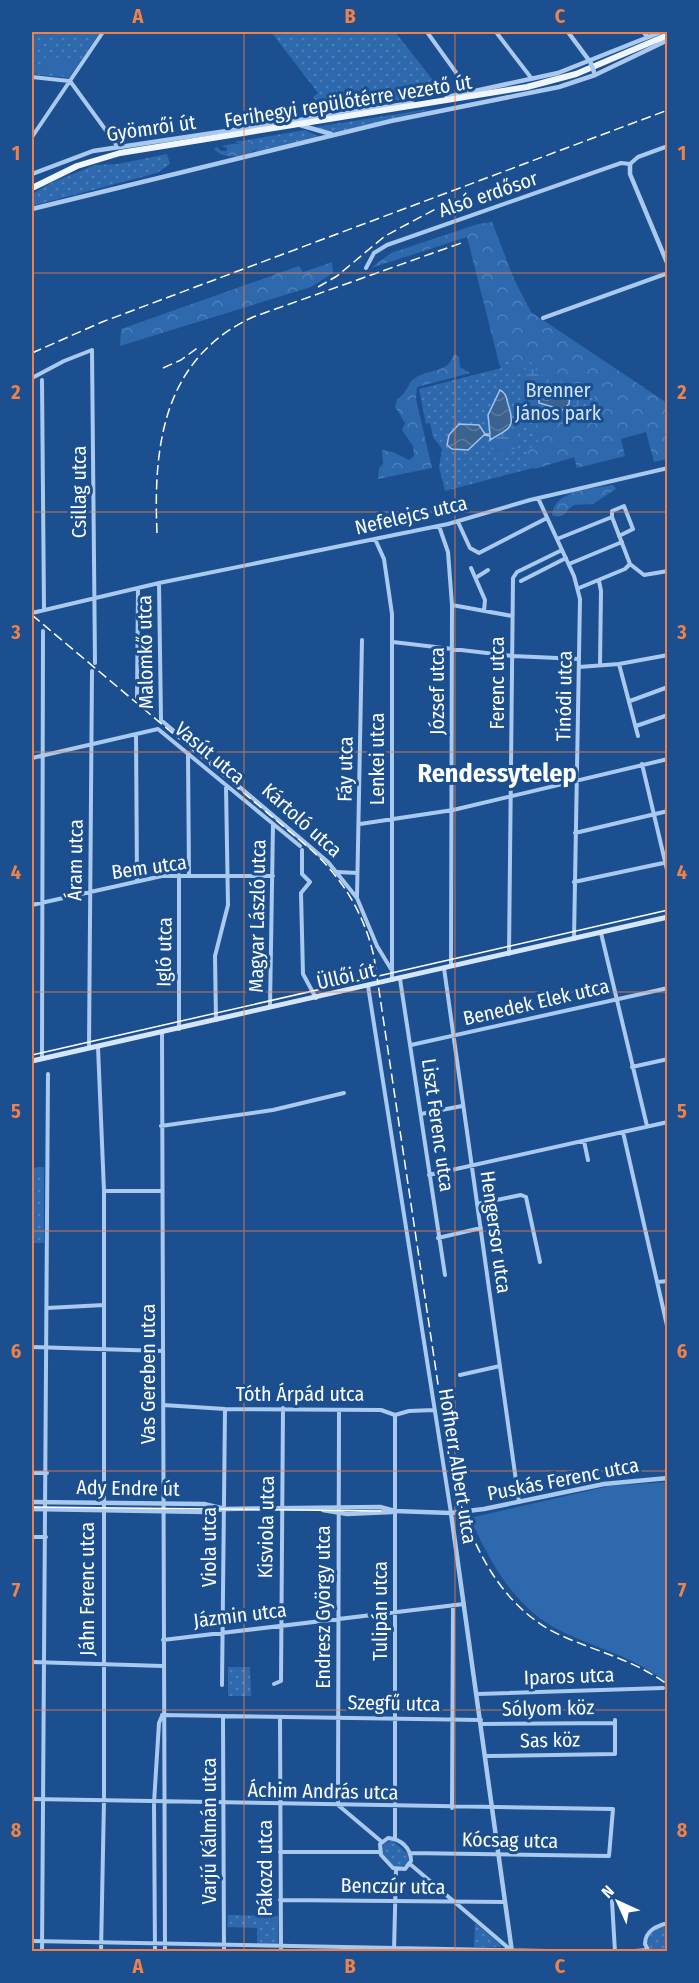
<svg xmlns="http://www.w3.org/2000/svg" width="699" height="1983" viewBox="0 0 699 1983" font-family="'Fira Sans Condensed',sans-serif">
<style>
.green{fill:url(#green-dots)}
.forest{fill:url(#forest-crowns)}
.wetland{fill:url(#wetland-marsh)}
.pitch{fill:#2e69ad}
.water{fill:url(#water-waves);stroke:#9cc4f0;stroke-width:1.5}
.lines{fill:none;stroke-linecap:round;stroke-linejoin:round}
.minor{stroke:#a9c9ee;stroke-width:4}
.tertiary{stroke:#a9c9ee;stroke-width:4.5}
.secondary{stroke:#d6e6fa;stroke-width:5}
.primary{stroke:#f0f6ff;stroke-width:6}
.tram{stroke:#fff;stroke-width:1.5}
.rail{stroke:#fff;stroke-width:1.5;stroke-dasharray:10 4.5;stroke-linecap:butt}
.tertiary-bridge{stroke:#a9c9ee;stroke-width:4.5}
.grid{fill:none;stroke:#ee8249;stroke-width:1.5;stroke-opacity:0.55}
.labels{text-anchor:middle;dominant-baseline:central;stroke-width:6;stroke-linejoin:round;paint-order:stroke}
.street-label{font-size:20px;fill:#fff;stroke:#1b4f8f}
.park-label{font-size:20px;fill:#cfe3fa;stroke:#1b4f8f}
.district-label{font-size:26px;font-weight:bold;fill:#fff;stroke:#1b4f8f}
.neatline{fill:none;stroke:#ee8249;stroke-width:2}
.grid-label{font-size:20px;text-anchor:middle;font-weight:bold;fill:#ee8249}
</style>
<defs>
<pattern id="green-dots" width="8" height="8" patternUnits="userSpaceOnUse" patternTransform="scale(1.5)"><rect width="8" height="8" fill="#2e69ad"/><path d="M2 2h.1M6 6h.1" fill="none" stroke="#4d80b9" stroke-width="1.8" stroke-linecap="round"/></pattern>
<pattern id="forest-crowns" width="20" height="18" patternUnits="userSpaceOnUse" patternTransform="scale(1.5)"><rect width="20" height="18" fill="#2e69ad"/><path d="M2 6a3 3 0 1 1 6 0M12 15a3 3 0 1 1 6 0" fill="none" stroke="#4d80b9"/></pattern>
<pattern id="wetland-marsh" width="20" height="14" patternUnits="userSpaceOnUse" patternTransform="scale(1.5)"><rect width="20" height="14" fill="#2e69ad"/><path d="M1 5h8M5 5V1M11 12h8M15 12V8" fill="none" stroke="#4d80b9"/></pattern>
<pattern id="water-waves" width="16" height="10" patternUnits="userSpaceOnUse" patternTransform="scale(1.5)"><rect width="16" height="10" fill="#3c6290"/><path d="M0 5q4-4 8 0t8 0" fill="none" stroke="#597aa1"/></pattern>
</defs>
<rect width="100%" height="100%" fill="#1b4f8f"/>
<path class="green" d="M32,32H100L69,78L32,74Z
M271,32H395L444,94L325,110L313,97L318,93Z
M436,108L338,132L332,133L315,127Z
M305,130L319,137L254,152L258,148L256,140L243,144L235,142Z
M167,154L170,164L157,173L32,206V194L53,182L95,165L118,164Z
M503,321L664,404L620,438L575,457L445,491L439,467L442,449L433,437L430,423L426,424L419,389L501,368L491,324Z
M44,1167V1243H32V1168Z
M228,1667H250L251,1696H228Z
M392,1840L408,1854V1863L401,1868L393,1867L382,1855L383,1844Z
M228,1915L278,1916V1945L257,1944V1928L227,1927Z
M475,1923L501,1945V1947H474Z
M667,1923V1951L649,1952L645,1944L648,1934Z"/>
<path class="forest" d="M256,140L258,148C246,157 225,161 214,149L217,147L221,151H227V148L222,146C234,143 244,144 256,140Z
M492,222L514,279L531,312L667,403V459L654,462L646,432L621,439L625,456L577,468L574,457L535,469L527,459L528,449L538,444L535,427L540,419L553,414L560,412L572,416L594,405V394L580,383L547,380L528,359L516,374L511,370L509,358L502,361L500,367L467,237L371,268L391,253L478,224Z
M332,262L333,273L311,287L120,346L121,329L299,266L303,272Z
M454,354L459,357L460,367L470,373L417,387L416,399L432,468L378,479L379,468L383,464L382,450L393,452L409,460L414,456L413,446L402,430L405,423L395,407L397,399C409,392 406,384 415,378C430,368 448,374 454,354Z
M613,485L616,489L593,504L574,505C564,511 565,520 552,515C555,489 592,489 613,485Z"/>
<path class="wetland" d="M532,368L547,379L555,380L554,385L539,393L543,405L559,410L569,404L570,400L565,389L557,385H572L580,389L584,402L574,415L560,411L547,417C529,412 522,387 522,370Z
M512,425L518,434L516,448L500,454L491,453L492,437Z"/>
<path class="pitch" d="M46,55L77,62L68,76L41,71Z
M667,1482H668L667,1683C631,1655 600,1650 561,1631C515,1609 490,1562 470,1518L609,1486Z"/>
<path class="water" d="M554,385L565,389L570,395L569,404L563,410L539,403V393Z
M500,390C508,394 506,400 509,407C516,430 507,429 490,440V436L484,435L468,450L452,449L447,445L449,435L459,424L479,425L485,434H490L488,415Z"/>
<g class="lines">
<path class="minor" d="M427,32L470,92
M496,32L532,79
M643,32L648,37
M32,77L69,81
M70,81L118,147
M32,137L103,32
M366,268L374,253L387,245L621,163L630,164L638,157L668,146
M543,318L668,273
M32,378L64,361L92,350L95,663
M42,380L44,609
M538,498L574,576L580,599L574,939
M612,517V511L624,506L633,529L619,536
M458,522L470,548L479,553L547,518
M439,526L448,552L452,605L451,965
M375,539L384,559L392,614V980
M557,539L612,517L630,564L644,575L668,571
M569,564L622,542
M471,568L485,600L484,611
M477,577L488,570
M521,581L566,558
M599,581L601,591L600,665
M159,583L161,720L328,862L357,898L377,946L391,969
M579,588L625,569L630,564
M452,605L512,616
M32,613L159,583L448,524L530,500L668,468
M393,642L513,656L579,659
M619,664L638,736
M579,667L619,664L668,655
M137,697L138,589
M630,701L668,687
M636,726L668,715
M136,734L137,880
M188,753L189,875
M32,758L158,729L300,846
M642,764L668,874
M360,824L453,810L668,759
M575,833L668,811
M302,850V874L310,882L301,893L303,974L316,998
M338,872L357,873
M179,875V1029
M574,882L668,862
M357,897L362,640
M32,905L162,876H273
M601,933L647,1126
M509,954L513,578L517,572L562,550
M444,968L519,1502
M400,979L445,1275
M368,986L451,1513
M270,1007L273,825
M216,1020L215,956L228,905L226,787
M162,1033L165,1952
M411,1045L668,988
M98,1047L104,1191V1800L101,1952
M89,1048L92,671
M42,1059L43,631
M632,1067L668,1059
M421,1114L462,1106
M161,1126L273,1110L344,1093
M623,1132L668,1330
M584,1141L588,1160
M429,1175L668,1122
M104,1191H162
M477,1204L521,1195L526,1197L540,1262
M438,1238L481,1228
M657,1282L668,1281
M47,1308L104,1305
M32,1347L163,1351
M460,1375L500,1366
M163,1405L225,1409L381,1410L395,1415
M339,1410L338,1805L382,1842
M395,1415L409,1411L434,1410
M32,1473H47
M32,1537H46
M163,1640L464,1604
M32,1662L163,1666
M274,1684L281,1681L283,1408
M222,1685L225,1409
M477,1694L663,1688
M162,1715L481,1720
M223,1716L224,1952
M280,1717L281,1952
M482,1724L615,1723
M486,1756L615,1754V1720
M32,1799L613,1809L609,1856L410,1853
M452,1808L453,1605
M388,1838C401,1839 411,1848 411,1861L405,1869L393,1868L381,1855L380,1844Z
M395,1839V1415
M280,1852H380
M410,1864L512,1951
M280,1900L505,1902
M612,1901L615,1952
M32,1941L601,1952
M394,1951L396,1870
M42,1952L48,1074
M155,1952L154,1803L159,1723L162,1716
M622,1952L647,1950
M649,1952L645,1944C645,1931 656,1926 668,1923"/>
<path class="tertiary" d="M568,32L591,63
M447,97L558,73L661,32
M300,125L331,134
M630,164V174L668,265
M32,174L93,151L412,103
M32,209L391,121L559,87L595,75L668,40
M32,1502L204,1504L221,1508
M32,1509L206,1512L224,1509L380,1507L395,1511L451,1513L484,1509L604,1484L668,1478
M323,1510L347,1514L392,1512
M451,1513L512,1952"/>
<path class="secondary" d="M32,1061L668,917"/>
<path class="primary" d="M32,188L77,166L120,153L527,87L576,74L668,35"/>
<path class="tram" d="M32,1055L668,910
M32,1507L381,1511"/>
<path class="rail" d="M318,287L337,276L385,236L443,205
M32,353L102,322L668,110
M163,368L181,360L200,346
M157,533C153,444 164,358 253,317L464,242
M32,615L308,847C342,877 364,913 374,957L448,1451C460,1521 491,1603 560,1635C597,1652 635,1660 668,1685"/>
<path class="tertiary-bridge" d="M591,64L594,72"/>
</g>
<path class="grid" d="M244,32V1952M455,32V1952M32,273H668M32,512H668M32,752H668M32,992H668M32,1231H668M32,1471H668M32,1710H668"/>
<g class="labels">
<g class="street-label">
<text transform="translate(348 101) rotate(-9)">Ferihegyi repülőtérre vezető út</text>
<text transform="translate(151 128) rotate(-8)">Gyömrői út</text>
<text transform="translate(488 194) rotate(-19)">Alsó erdősor</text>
<text transform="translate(79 492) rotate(-90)">Csillag utca</text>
<text transform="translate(411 515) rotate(-13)">Nefelejcs utca</text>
<text transform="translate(145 652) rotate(-91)">Malomkő utca</text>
<text transform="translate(497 683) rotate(-90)">Ferenc utca</text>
<text transform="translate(437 691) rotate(-90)">József utca</text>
<text transform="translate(564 696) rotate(-89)">Tinódi utca</text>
<text transform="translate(210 753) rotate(40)">Vasút utca</text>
<text transform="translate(377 759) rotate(-90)">Lenkei utca</text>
<text transform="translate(345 769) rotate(-89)">Fáy utca</text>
<text transform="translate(302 820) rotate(42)">Kártoló utca</text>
<text transform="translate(75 860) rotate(-89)">Áram utca</text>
<text transform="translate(149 867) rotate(-8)">Bem utca</text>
<text transform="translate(257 916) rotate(-89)">Magyar László utca</text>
<text transform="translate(164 952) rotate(-89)">Igló utca</text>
<text transform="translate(346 976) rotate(-13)">Üllői út</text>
<text transform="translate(536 1002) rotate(-13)">Benedek Elek utca</text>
<text transform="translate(438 1125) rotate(82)">Liszt Ferenc utca</text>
<text transform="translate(496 1232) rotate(82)">Hengersor utca</text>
<text transform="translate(148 1374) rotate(-90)">Vas Gereben utca</text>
<text x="300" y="1394">Tóth Árpád utca</text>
<text transform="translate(458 1466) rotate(81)">Hofherr Albert utca</text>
<text transform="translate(563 1479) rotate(-11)">Puskás Ferenc utca</text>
<text transform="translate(128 1488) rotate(1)">Ady Endre út</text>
<text transform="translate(266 1527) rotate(-89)">Kisviola utca</text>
<text transform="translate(209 1547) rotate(-90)">Viola utca</text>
<text transform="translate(87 1589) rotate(-90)">Jáhn Ferenc utca</text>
<text transform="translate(323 1607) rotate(-90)">Endresz György utca</text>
<text transform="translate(380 1611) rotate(-90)">Tulipán utca</text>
<text transform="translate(240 1615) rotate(-7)">Jázmin utca</text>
<text transform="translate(569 1676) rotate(-2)">Iparos utca</text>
<text transform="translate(394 1703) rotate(1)">Szegfű utca</text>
<text transform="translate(548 1708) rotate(-1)">Sólyom köz</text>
<text transform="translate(550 1740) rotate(-1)">Sas köz</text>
<text transform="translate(323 1791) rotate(1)">Áchim András utca</text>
<text transform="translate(209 1831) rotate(-90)">Varjú Kálmán utca</text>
<text transform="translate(510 1840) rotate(1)">Kócsag utca</text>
<text transform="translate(265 1868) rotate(-90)">Pákozd utca</text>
<text transform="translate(393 1886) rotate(1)">Benczúr utca</text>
</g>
<g class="park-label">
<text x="558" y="390">Brenner<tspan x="558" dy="23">János park</tspan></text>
</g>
<g class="district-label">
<text x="497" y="773">Rendessytelep</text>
</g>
</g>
<rect width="699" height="1983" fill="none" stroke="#1b4f8f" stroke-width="66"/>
<g transform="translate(618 1902) rotate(315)" stroke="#1b4f8f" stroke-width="4.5" paint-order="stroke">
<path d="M0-4.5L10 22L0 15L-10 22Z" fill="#ffffff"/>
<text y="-9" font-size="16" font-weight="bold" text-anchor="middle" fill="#ffffff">N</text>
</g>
<rect x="33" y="33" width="633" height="1917" class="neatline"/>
<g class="grid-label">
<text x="138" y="23">A</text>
<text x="350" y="23">B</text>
<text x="560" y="23">C</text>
<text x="16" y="160">1</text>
<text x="682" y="160">1</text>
<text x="16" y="399">2</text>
<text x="682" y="399">2</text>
<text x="16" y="639">3</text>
<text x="682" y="639">3</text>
<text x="16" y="879">4</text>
<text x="682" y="879">4</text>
<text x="16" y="1118">5</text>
<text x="682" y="1118">5</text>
<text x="16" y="1358">6</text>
<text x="682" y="1358">6</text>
<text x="16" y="1597">7</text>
<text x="682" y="1597">7</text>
<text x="16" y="1837">8</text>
<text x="682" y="1837">8</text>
<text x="138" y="1973">A</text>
<text x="350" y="1973">B</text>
<text x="560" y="1973">C</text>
</g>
</svg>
